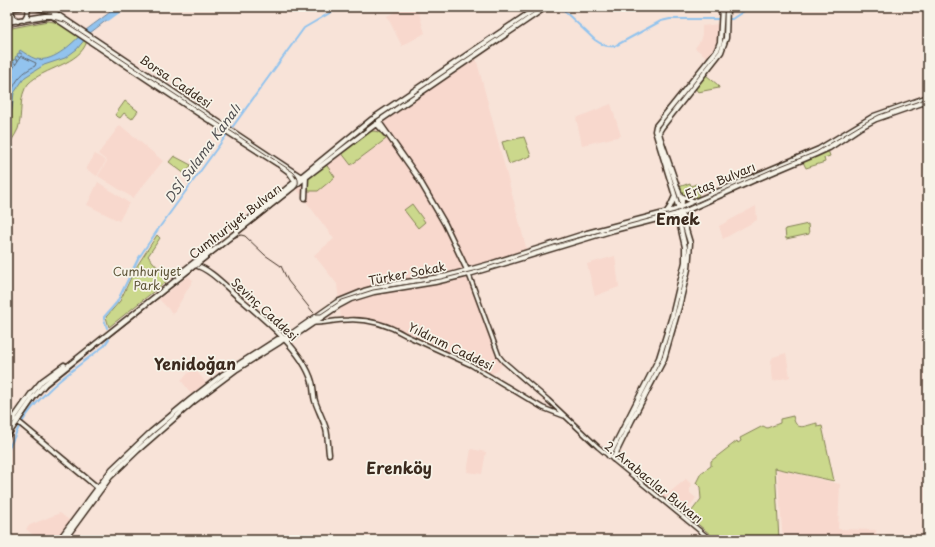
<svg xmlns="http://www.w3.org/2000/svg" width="935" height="547" viewBox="0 0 935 547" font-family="'Playpen Sans',sans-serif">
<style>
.built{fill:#f8d8cd}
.green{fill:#cbd88c;stroke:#838155}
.water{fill:#92c3ee;stroke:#6f869b}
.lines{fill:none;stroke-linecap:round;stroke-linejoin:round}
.shore{stroke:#5e6771;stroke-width:1}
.canal{stroke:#92c3ee;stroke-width:2}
.river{stroke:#92c3ee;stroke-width:4}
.minor-casing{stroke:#3b2a1e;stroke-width:6}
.major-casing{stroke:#3b2a1e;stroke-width:7}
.minor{stroke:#f7f3e8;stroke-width:3}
.major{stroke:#f7f3e8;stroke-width:4}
.tram{stroke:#3b2a1e;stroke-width:1}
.labels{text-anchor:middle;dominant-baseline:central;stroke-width:3.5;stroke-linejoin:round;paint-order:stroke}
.street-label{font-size:12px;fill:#3b2a1e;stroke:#f7f3e8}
.park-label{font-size:12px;fill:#5f563a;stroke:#f7f3e8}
.water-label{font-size:13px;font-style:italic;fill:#515052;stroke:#f7f3e8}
.district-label{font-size:16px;font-weight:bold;fill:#3b2a1e;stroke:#f7f3e8}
</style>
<rect width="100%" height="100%" fill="#f8e3d8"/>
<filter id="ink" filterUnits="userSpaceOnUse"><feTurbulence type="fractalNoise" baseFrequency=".025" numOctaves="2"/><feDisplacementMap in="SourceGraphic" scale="8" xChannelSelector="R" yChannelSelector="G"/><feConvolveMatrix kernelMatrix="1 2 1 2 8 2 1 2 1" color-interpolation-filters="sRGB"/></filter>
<g filter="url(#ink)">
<path class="built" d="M404,7H417L425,33L402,46L387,16Z
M719,24L718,43L715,50L708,58L695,48L700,41L702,34V26Z
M476,58L527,251L470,269L503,360V363L498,371L491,374L454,355L393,326L359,319L341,318L337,284L314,255L334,239L296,188L399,109Z
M611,104L621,136L582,145L576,118Z
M120,125L163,161L133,198L98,176L107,161L98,154Z
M95,154L106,161L97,176L86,169Z
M98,182L129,203L119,221L87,205Z
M756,206L757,220L723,239L719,226Z
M615,256L619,287L595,296L587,264Z
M188,276L193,280L173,314L159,299Z
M786,353L790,377L773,381L771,361L773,357Z
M194,368L207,384L192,395L181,380Z
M471,449L486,452L482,474L467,472Z
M777,469L840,484L838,529L876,530V534L879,536V540H783Z
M686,479L692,485L690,489V493L696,498L683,516L658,493L670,492Z
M60,513L70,521L56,540H39L26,529L30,525Z"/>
<path class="green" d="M48,21L60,23L87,41C80,65 44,67 28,84C18,96 23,115 18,129C15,136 10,142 7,148V29Z
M706,75L718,85L719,88L698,92L695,88Z
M125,101L138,111L132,119L124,113L120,118L115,115Z
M371,131C379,131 381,133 386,139L351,165L341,152Z
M524,137L531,156L509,164L502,142Z
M828,150L830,156L824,158L825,162L806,168L803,162Z
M174,156L191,165L185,174L169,162Z
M325,163L335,177L318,191H306V181Z
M690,183L691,186L696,184L699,197H694L682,195L679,187Z
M412,204L425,222L418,228L404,210Z
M808,224L809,234L786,239L785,229Z
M157,235L160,238L148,256L168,280L109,327L106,317L120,301L135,269Z
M793,416C796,432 804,426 817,423V427L822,426L834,481L775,468L779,540H717L688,516L701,499L700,487L696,483L701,473L711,466V461L737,441L738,443L741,441L740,438L763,426L767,428L780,423V419Z"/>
<path class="water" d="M116,7H127L117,10L112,16L90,33L77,49L65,58L44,65L25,77L14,93L9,131H7V77L10,75L7,73L8,69L12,71L9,68L10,66L14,67L11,65L12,62L16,64L13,62L14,59L18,61L15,58L16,56L20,58L17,55L18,53L22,54L19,52L20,50C25,53 30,57 36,59C55,63 74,41 86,30C96,22 106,16 116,7Z"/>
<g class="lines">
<path class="shore" d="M7,80L13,77L12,70L21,56L36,63L35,66C10,78 11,96 7,119"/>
<path class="canal" d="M560,7L595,40C602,45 607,47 615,46L661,21L670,19H732L750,7
M231,129L304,28L340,7
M107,328L104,319V317L117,302L138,259L159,228L228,133
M7,452C11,444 15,435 19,427C39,392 73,370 104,346L109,339"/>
<path class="river" d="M108,19L119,11L127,7"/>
<g class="minor-casing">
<path id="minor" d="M468,272L499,356L503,361L548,400L598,447L711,540
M313,323C325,323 336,320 348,320C367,319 388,325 405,335L471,365L543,408L564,416"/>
</g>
<g class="major-casing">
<path id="major" d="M11,7L12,17L18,21
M35,7L50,11
M46,7L301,177
M7,9L22,7
M24,20L27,15L28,7
M7,22L45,16H52L198,113L278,164L289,172L295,181
M375,117L538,7
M379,121L546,7
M379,122L417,176L445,224L468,272
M377,124L386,134
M681,196L695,202
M305,198L306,176
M666,213L670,207L675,196
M236,230L372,119
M195,265C211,270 224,285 237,296C262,317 303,350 312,382C314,388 313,395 315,401C318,410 323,419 326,429C328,437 328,446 329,454
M178,275L210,250
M16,420L98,488
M7,428L31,394L42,381L64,365
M7,436L34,397L45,384L301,181L376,124
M609,456L659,358L672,316L685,262V247L677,213L678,206L655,131L656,126L717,50L720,42L722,7
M613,459L632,420L664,359L679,307L688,269L690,243L681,213L682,201L660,137L659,132L662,127L721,52L726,38L727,7
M59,540L112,469L151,432L191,399L222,375L278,339H284L288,340L338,306L351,299L374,292L435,282L469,274L614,230L681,213L752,181L816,154L829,148L859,128L876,119L928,101
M64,540L110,477L138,450L193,402L237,369L280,342L284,339L337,302L364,291L386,285L447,276L490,264L587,233L672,211L819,149L874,116L928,97"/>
</g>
<use href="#minor" class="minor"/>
<use href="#major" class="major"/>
<path class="tram" d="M7,27L52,19L65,22L293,172C300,179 300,185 293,191L48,386L36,398L7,441
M233,238L241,235L245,236L265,255L281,266L288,281L312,311L315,314H321L342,300L373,290L441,279L481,269L566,241L675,212L773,169L816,152L866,122L879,115L928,98"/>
</g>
</g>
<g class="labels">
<g class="street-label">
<text transform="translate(176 81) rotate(34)">Borsa Caddesi</text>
<text transform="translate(720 180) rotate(-23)">Ertaş Bulvarı</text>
<text transform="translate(235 221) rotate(-38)">Cumhuriyet Bulvarı</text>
<text transform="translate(407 273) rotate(-11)">Türker Sokak</text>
<text transform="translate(265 309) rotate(43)">Sevinç Caddesi</text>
<text transform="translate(451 346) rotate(26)">Yıldırım Caddesi</text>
<text transform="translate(654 482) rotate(39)">2. Arabacılar Bulvarı</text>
</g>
<g class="park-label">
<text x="147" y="271">Cumhuriyet<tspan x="147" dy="14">Park</tspan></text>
</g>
<g class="water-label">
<text transform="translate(202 153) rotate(-54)">DSİ Sulama Kanalı</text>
</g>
<g class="district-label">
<text x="678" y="218">Emek</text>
<text x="195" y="363">Yenidoğan</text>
<text x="399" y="467">Erenköy</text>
</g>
</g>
<rect width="935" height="547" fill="none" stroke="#f7f3e8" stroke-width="24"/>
<rect x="12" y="12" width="911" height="523" fill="none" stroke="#3b2a1e" stroke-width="1.5" filter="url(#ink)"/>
</svg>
